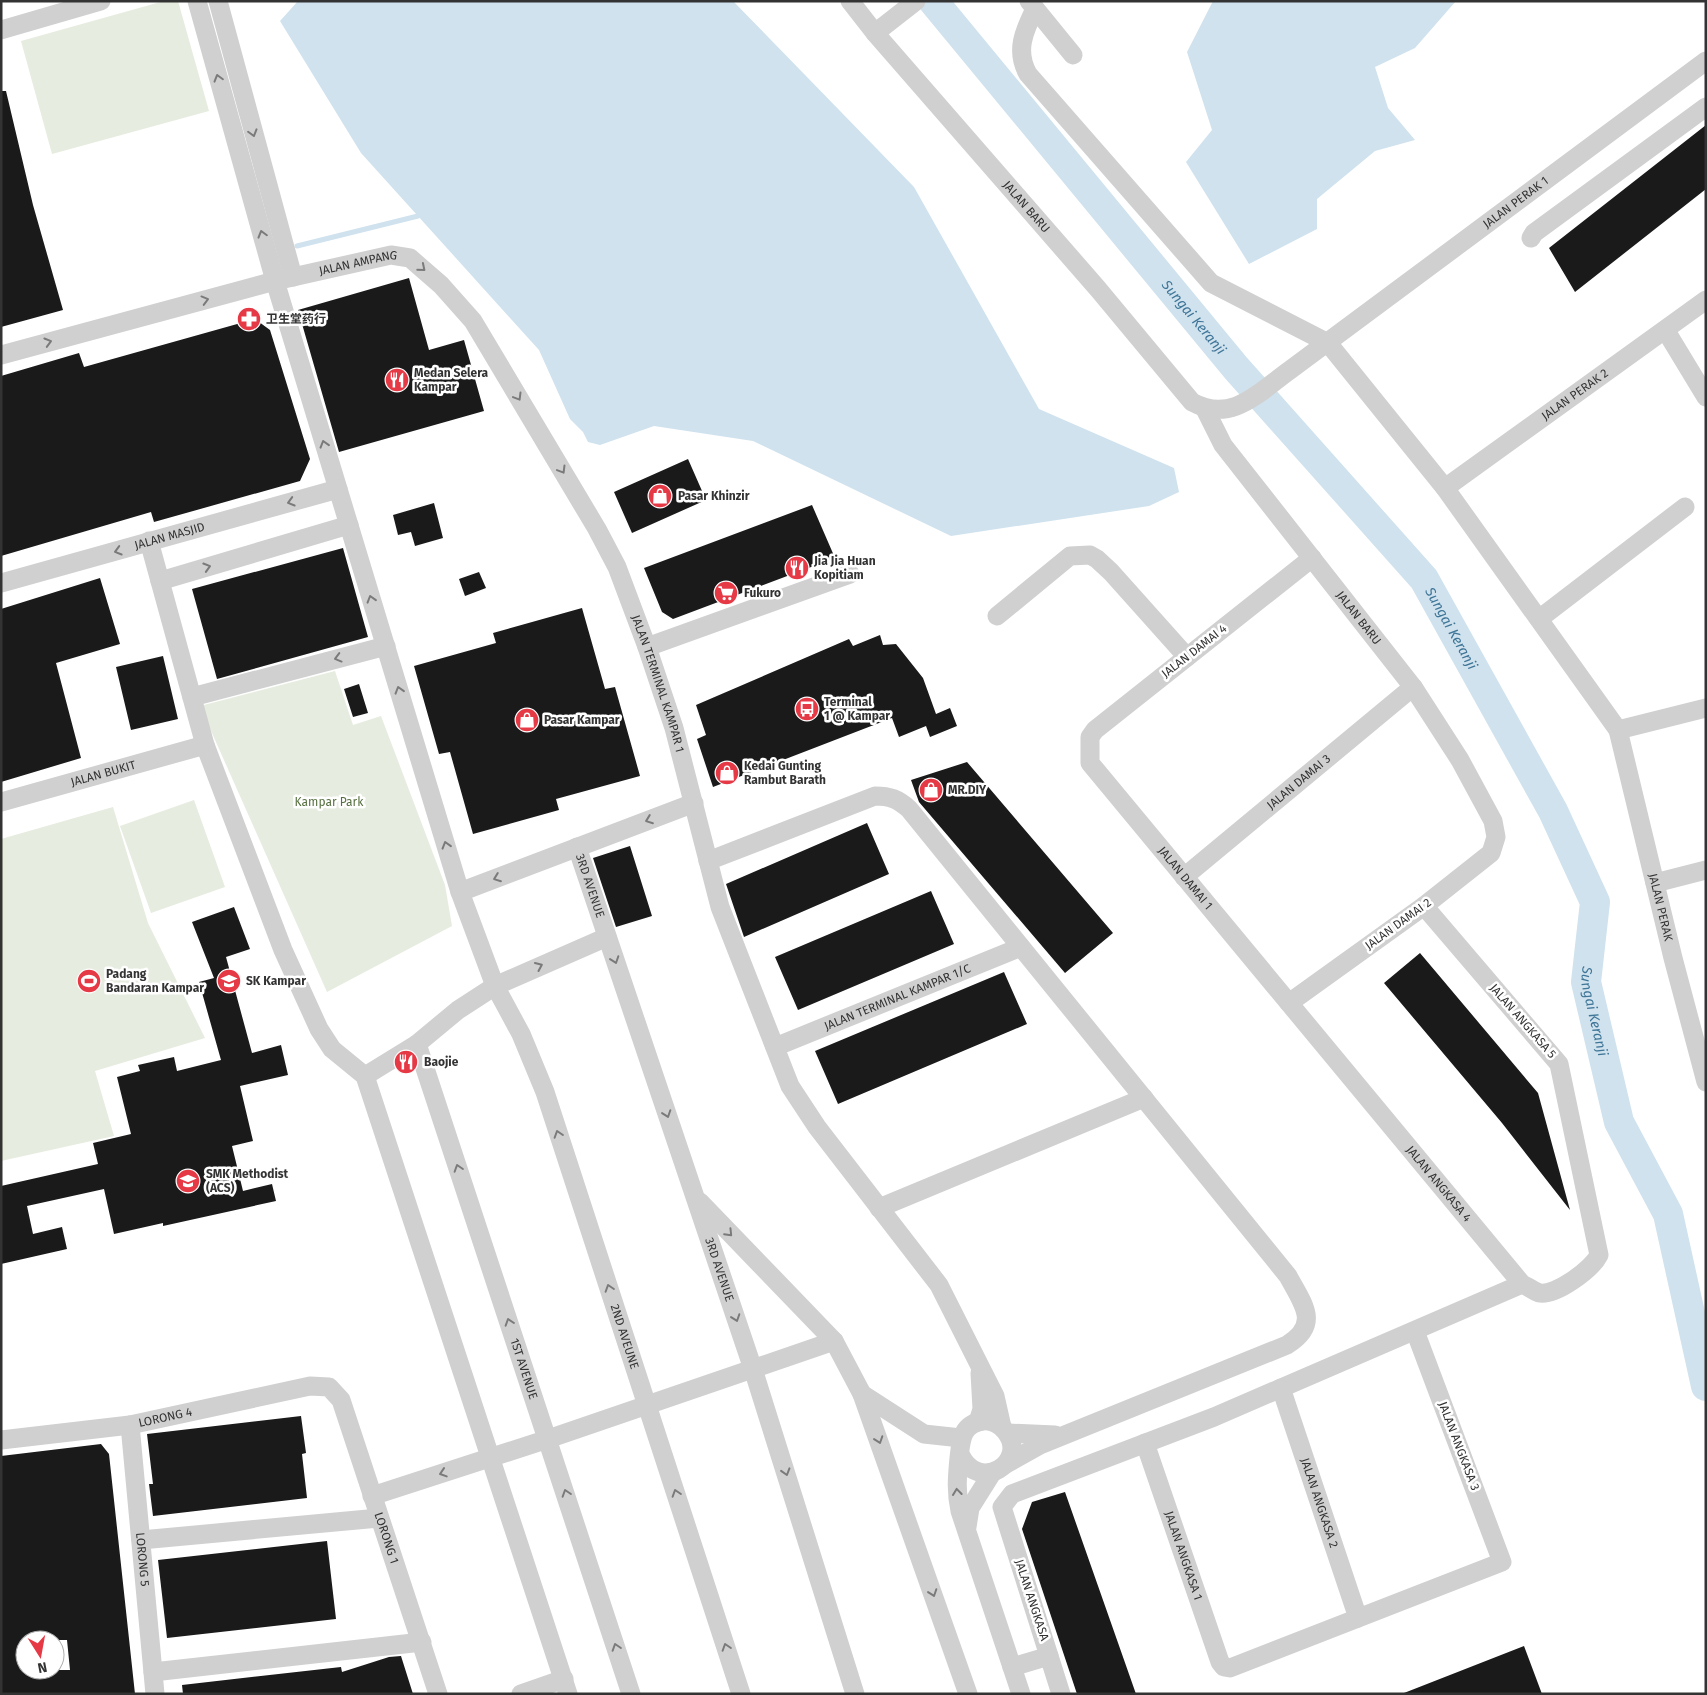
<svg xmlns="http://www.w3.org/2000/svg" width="1707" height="1695" viewBox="0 0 1707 1695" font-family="'Fira Sans','Noto Sans SC',sans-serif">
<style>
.green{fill:#e6ecdf}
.water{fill:#cfe2ee}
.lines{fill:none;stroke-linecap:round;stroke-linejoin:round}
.stream{stroke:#cfe2ee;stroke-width:5}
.river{stroke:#cfe2ee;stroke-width:30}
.building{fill:#1a1a1a;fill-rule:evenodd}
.minor{stroke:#d0d0d0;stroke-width:19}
.oneway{stroke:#7a7a7a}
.labels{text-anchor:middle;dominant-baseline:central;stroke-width:5;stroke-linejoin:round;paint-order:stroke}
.street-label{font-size:12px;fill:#333;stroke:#fff}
.poi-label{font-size:12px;font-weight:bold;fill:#333;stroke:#fff;text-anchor:start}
.park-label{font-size:12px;fill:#56703f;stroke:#fff}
.water-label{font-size:14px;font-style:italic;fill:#3f7597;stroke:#fff}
</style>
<rect width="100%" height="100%" fill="#fff"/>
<path class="green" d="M164,1H178L209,111L52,154L21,41Z
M335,671L353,725L381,716L445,885L452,926L327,992L200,706Z
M194,800L225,887L151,913L120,826Z
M113,807L148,923L205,1038L95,1071L114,1136L1,1161V839Z"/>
<path class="water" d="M298,1H733L914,187L1039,409L1174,468L1179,492L1149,506L951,536L753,441L654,426L600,445L588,442L583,432L570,419L539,350L361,153L280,21Z
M1213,1H1456L1415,48L1375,67L1388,108L1415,140L1375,151L1317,199V229L1249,264L1186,162L1212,130L1187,52Z"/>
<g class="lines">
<path class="stream" d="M297,246L418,216"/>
<path class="river" id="s1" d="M933,1L1236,368L1424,579L1553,811L1595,902L1586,982L1619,1122L1668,1214L1706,1386"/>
</g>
<path class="building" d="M1,91H6L33,205L63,310L1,327Z
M1706,125V189L1575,292L1549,248Z
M409,278L429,350L464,340L484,411L339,452L298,310Z
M255,319L270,330L310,459L300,481L154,522L151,512L1,556V376L79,353L84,367Z
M688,459L706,500L632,533L614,492Z
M434,503L443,538L415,546L411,532L398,535L393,515Z
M812,505L835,558L673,619L662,612L644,568Z
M343,548L368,637L217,679L192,589Z
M479,572L486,588L465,596L459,579Z
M100,578L120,644L56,663L81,758L1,782V609Z
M582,608L605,689L615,687L640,776L556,799L559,810L473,834L450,752L439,754L414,666L496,643L493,633Z
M880,635L883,645L896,644L923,678L936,714L950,708L957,726L930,737L926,726L899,737L892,718L713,787L697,739L706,735L696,705L849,639L853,646Z
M163,656L178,719L131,730L116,667Z
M359,684L368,713L353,717L344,689Z
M967,762L1113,933L1065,973L919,802L911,780Z
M867,823L889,874L744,937L726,884Z
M630,846L652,916L616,927L593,858Z
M931,891L954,944L798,1010L775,957Z
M234,907L250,949L226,957L252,1053L281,1045L288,1075L240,1086L253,1141L232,1146L243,1191L272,1184L276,1201L163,1226V1223L114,1234L104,1189L27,1206L33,1234L62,1227L67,1249L1,1264V1186L98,1164L93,1143L131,1134L117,1077L140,1071L138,1065L174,1057L177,1071L221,1060L199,982L214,978L192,922Z
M1420,953L1538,1093L1570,1210L1502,1123L1384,983Z
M1004,972L1027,1024L838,1104L815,1051Z
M301,1416L306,1453L302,1454L307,1498L153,1516L149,1484H153L147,1434Z
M101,1444L109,1454L135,1694H1V1456ZM25,1640H67L70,1670H25Z
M1065,1492L1136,1694H1077L1022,1529L1032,1502Z
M327,1541L336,1619L167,1638L158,1560Z
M1524,1646L1542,1694H1405L1404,1693Z
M401,1656L413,1694H183L182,1685L341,1667L342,1672L389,1657Z"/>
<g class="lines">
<g class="minor">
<path id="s2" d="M197,1L275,281L460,892L495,986L521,1034L545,1092L741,1694"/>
<path d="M218,1L293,277"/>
<path id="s3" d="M850,1L875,33L1098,289L1192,402C1232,424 1259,392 1290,370L1706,61"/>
<path d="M1029,1L1073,55"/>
<path id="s4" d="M1035,9C1024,31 1015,51 1028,74L1211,283L1328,343L1445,488L1618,730L1673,958L1706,1082"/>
<path d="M1,30L101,1"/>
<path d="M875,33L916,1"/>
<path d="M1531,238L1534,233L1706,107"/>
<path d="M1666,331L1706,397"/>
<path id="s5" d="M1,355L275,281L391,255L410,258L441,285L473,321L597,529L617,567L647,647L674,728L720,907L790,1086L817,1127L939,1285L995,1396L1002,1427"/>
<path id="s6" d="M1205,409L1223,445L1413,687L1460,760L1493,821L1496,837L1491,853L1424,906L1289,1003"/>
<path id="s7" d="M1445,488L1706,300"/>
<path d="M149,541L205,745L283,950L319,1029L332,1049L365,1076L568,1694"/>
<path id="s8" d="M1312,558L1095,730L1090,737V763L1522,1284C1527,1286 1534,1291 1539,1293C1556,1296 1592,1269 1599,1255L1559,1064L1424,906"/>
<path d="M160,581L349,525"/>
<path id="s9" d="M1,583L338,489"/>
<path d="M997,616L1070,556L1090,555L1097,559L1111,572L1187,657"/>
<path d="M1539,619L1685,507"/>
<path d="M647,647L850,574"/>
<path d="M192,697L386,646"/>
<path d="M1618,730L1706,708"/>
<path id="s10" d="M1,802L205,745"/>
<path id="s11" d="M577,847L753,1369L855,1694"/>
<path d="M708,861L875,796C890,796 898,799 909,809L1288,1276C1303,1304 1321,1324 1287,1345L1040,1445L1006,1464"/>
<path id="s12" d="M1184,877L1413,687"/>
<path d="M1655,883L1706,870"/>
<path d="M460,892L694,803"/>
<path id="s13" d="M417,1044L631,1694"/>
<path id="s14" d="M775,1047L1021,947"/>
<path d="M365,1076L417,1044L458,1010L495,986L607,937"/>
<path d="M700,1202L834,1341L862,1394L924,1434L961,1438"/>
<path d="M879,1208L1144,1098"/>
<path id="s15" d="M1281,1388L1358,1618"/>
<path d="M862,1394L968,1694"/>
<path d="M978,1422L982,1409L980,1373"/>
<path id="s16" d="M130,1425L155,1694"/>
<path d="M1007,1433L1055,1435"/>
<path id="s17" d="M1,1440L130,1425L310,1386L329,1387L341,1400L438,1694"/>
<path id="s18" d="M1145,1443L1220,1662L1224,1667L1230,1668L1502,1562L1415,1331"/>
<path d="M960,1454C979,1495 1029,1461 1006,1432C1001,1425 992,1420 983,1421C961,1424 961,1441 959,1458C957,1479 956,1491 960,1511L1021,1694"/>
<path d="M372,1496L548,1439L834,1341"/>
<path d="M967,1527L970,1508L992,1473"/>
<path d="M141,1540L379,1518"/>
<path d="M1012,1667L1049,1656"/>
<path d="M153,1672L422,1642"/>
<path d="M521,1694L564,1679"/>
<path d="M1061,1694L1002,1507L1012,1494L1214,1417L1522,1284"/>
</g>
</g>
<defs><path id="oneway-chevron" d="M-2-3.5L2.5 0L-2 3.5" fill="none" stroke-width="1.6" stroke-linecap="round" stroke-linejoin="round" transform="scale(1.25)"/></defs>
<g class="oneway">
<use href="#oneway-chevron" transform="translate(218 78) rotate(-106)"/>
<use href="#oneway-chevron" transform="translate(253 133) rotate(74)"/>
<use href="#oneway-chevron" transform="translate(262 234) rotate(-106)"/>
<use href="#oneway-chevron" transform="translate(422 268) rotate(40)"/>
<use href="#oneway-chevron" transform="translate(205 300) rotate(-15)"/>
<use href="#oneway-chevron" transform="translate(48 342) rotate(-16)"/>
<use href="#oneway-chevron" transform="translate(518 397) rotate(59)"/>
<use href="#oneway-chevron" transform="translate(324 444) rotate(-107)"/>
<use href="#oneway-chevron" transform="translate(562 470) rotate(59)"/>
<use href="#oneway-chevron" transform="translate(291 502) rotate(164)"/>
<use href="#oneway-chevron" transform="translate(118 551) rotate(164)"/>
<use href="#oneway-chevron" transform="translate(207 567) rotate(-17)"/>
<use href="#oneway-chevron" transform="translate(371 599) rotate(-107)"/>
<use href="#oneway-chevron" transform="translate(338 658) rotate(165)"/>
<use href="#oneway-chevron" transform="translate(399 690) rotate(-107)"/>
<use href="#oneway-chevron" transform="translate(649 820) rotate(159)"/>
<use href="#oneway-chevron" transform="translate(446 845) rotate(-107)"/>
<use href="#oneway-chevron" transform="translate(497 878) rotate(159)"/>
<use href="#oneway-chevron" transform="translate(615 960) rotate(71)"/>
<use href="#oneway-chevron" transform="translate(539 966) rotate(-24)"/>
<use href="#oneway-chevron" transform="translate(667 1114) rotate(71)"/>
<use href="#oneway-chevron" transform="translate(558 1134) rotate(-108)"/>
<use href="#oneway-chevron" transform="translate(458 1168) rotate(-108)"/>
<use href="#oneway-chevron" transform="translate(729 1233) rotate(46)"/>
<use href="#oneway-chevron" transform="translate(609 1288) rotate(-108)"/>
<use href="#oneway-chevron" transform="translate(736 1318) rotate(71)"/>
<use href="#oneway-chevron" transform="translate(509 1322) rotate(-108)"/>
<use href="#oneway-chevron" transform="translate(879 1440) rotate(71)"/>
<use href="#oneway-chevron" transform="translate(786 1472) rotate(73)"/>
<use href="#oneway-chevron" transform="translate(443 1473) rotate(162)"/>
<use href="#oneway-chevron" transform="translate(957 1492) rotate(-97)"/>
<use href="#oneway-chevron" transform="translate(566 1493) rotate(-108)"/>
<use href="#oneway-chevron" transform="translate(676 1493) rotate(-108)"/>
<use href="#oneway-chevron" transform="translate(933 1593) rotate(71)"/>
<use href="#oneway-chevron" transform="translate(616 1647) rotate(-108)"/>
<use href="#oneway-chevron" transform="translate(726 1647) rotate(-108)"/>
</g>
<defs>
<g id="pharmacy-disc" transform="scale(1.25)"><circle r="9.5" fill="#e63946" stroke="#fff"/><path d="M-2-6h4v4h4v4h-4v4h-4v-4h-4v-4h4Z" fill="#fff"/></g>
<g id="restaurant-disc" transform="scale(1.25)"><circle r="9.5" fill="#e63946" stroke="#fff"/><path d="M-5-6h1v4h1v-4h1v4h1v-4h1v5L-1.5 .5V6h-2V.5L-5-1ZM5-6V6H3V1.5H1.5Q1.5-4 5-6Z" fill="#fff"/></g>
<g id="shop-disc" transform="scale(1.25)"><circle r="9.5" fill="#e63946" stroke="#fff"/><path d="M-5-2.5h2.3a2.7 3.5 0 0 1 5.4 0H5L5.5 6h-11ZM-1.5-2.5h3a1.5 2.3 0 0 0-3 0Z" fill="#fff"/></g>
<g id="supermarket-disc" transform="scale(1.25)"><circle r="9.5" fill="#e63946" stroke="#fff"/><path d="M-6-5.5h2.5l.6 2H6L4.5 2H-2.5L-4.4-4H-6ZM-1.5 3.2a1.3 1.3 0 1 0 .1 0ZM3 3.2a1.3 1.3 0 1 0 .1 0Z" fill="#fff"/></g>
<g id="bus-disc" transform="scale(1.25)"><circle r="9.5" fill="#e63946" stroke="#fff"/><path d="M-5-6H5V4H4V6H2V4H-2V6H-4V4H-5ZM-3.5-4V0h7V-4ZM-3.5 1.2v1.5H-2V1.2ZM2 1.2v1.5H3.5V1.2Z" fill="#fff"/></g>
<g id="stadium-disc" transform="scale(1.25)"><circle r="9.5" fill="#e63946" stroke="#fff"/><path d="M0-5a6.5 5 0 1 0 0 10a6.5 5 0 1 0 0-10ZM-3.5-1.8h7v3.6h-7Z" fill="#fff"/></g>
<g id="school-disc" transform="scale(1.25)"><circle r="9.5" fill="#e63946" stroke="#fff"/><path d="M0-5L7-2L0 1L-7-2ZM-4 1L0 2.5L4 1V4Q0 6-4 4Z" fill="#fff"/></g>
</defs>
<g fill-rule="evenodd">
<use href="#pharmacy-disc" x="249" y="319"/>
<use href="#restaurant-disc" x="397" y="380"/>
<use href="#shop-disc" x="660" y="496"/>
<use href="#restaurant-disc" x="797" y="568"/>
<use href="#supermarket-disc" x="726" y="593"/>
<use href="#bus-disc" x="807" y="709"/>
<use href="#shop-disc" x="527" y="720"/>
<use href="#shop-disc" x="727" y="773"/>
<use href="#shop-disc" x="931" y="790"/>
<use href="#stadium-disc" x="89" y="981"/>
<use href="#school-disc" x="229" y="981"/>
<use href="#restaurant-disc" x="406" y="1062"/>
<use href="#school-disc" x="188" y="1181"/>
</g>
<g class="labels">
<g class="street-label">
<text stroke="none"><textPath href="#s3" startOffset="919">JALAN PERAK 1</textPath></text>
<text stroke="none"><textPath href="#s3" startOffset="271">JALAN BARU</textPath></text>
<text stroke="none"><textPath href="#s5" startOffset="369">JALAN AMPANG</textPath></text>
<text stroke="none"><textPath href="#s7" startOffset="160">JALAN PERAK 2</textPath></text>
<text stroke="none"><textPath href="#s9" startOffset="175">JALAN MASJID</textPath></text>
<text stroke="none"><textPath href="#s6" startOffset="260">JALAN BARU</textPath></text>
<text transform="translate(1194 651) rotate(-38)">JALAN DAMAI 4</text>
<text stroke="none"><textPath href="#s5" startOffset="920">JALAN TERMINAL KAMPAR 1</textPath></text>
<text stroke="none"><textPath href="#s10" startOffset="106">JALAN BUKIT</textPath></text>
<text stroke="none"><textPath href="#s12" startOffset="149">JALAN DAMAI 3</textPath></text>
<text stroke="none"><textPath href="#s8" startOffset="461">JALAN DAMAI 1</textPath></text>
<text stroke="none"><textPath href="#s11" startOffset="41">3RD AVENUE</textPath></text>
<text stroke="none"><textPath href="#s4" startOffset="1144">JALAN PERAK</textPath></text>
<text transform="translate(1398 924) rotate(-36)">JALAN DAMAI 2</text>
<text stroke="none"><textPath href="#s14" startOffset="132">JALAN TERMINAL KAMPAR 1/C</textPath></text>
<text transform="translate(1523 1021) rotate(49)">JALAN ANGKASA 5</text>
<text stroke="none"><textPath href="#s8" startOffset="858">JALAN ANGKASA 4</textPath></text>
<text stroke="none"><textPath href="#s11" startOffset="446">3RD AVENUE</textPath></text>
<text stroke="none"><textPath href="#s2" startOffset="1404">2ND AVEUNE</textPath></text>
<text stroke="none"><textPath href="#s13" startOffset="342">1ST AVENUE</textPath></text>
<text stroke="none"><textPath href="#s17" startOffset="166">LORONG 4</textPath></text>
<text transform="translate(1459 1446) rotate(69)">JALAN ANGKASA 3</text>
<text stroke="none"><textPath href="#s15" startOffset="121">JALAN ANGKASA 2</textPath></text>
<text stroke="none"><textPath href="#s17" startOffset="496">LORONG 1</textPath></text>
<text stroke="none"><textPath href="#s18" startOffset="119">JALAN ANGKASA 1</textPath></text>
<text stroke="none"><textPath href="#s16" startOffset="135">LORONG 5</textPath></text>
<text transform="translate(1032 1600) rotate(72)">JALAN ANGKASA</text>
</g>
<g class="poi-label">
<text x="266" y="319">卫生堂药行</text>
<text x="414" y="373">Medan Selera<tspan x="414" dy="14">Kampar</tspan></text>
<text x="678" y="496">Pasar Khinzir</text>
<text x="814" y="561">Jia Jia Huan<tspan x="814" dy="14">Kopitiam</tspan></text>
<text x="744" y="593">Fukuro</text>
<text x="824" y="702">Terminal<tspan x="824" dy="14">1 @ Kampar</tspan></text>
<text x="544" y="720">Pasar Kampar</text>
<text x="744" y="766">Kedai Gunting<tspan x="744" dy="14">Rambut Barath</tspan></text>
<text x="948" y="790">MR.DIY</text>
<text x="106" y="974">Padang<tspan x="106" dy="14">Bandaran Kampar</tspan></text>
<text x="246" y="981">SK Kampar</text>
<text x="424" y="1062">Baojie</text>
<text x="206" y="1174">SMK Methodist<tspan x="206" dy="14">(ACS)</tspan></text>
</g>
<g class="park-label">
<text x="329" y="802">Kampar Park</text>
</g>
<g class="water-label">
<text stroke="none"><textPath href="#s1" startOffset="410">Sungai Keranji</textPath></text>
<text stroke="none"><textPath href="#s1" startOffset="815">Sungai Keranji</textPath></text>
<text stroke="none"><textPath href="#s1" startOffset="1235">Sungai Keranji</textPath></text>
</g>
</g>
<rect width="1707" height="1695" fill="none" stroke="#333333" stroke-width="5"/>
<g transform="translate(40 1655) rotate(169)"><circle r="24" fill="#ffffff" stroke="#adadad"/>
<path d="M0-4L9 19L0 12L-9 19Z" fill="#e63946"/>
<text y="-8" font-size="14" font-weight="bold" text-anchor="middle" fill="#333333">N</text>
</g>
</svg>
